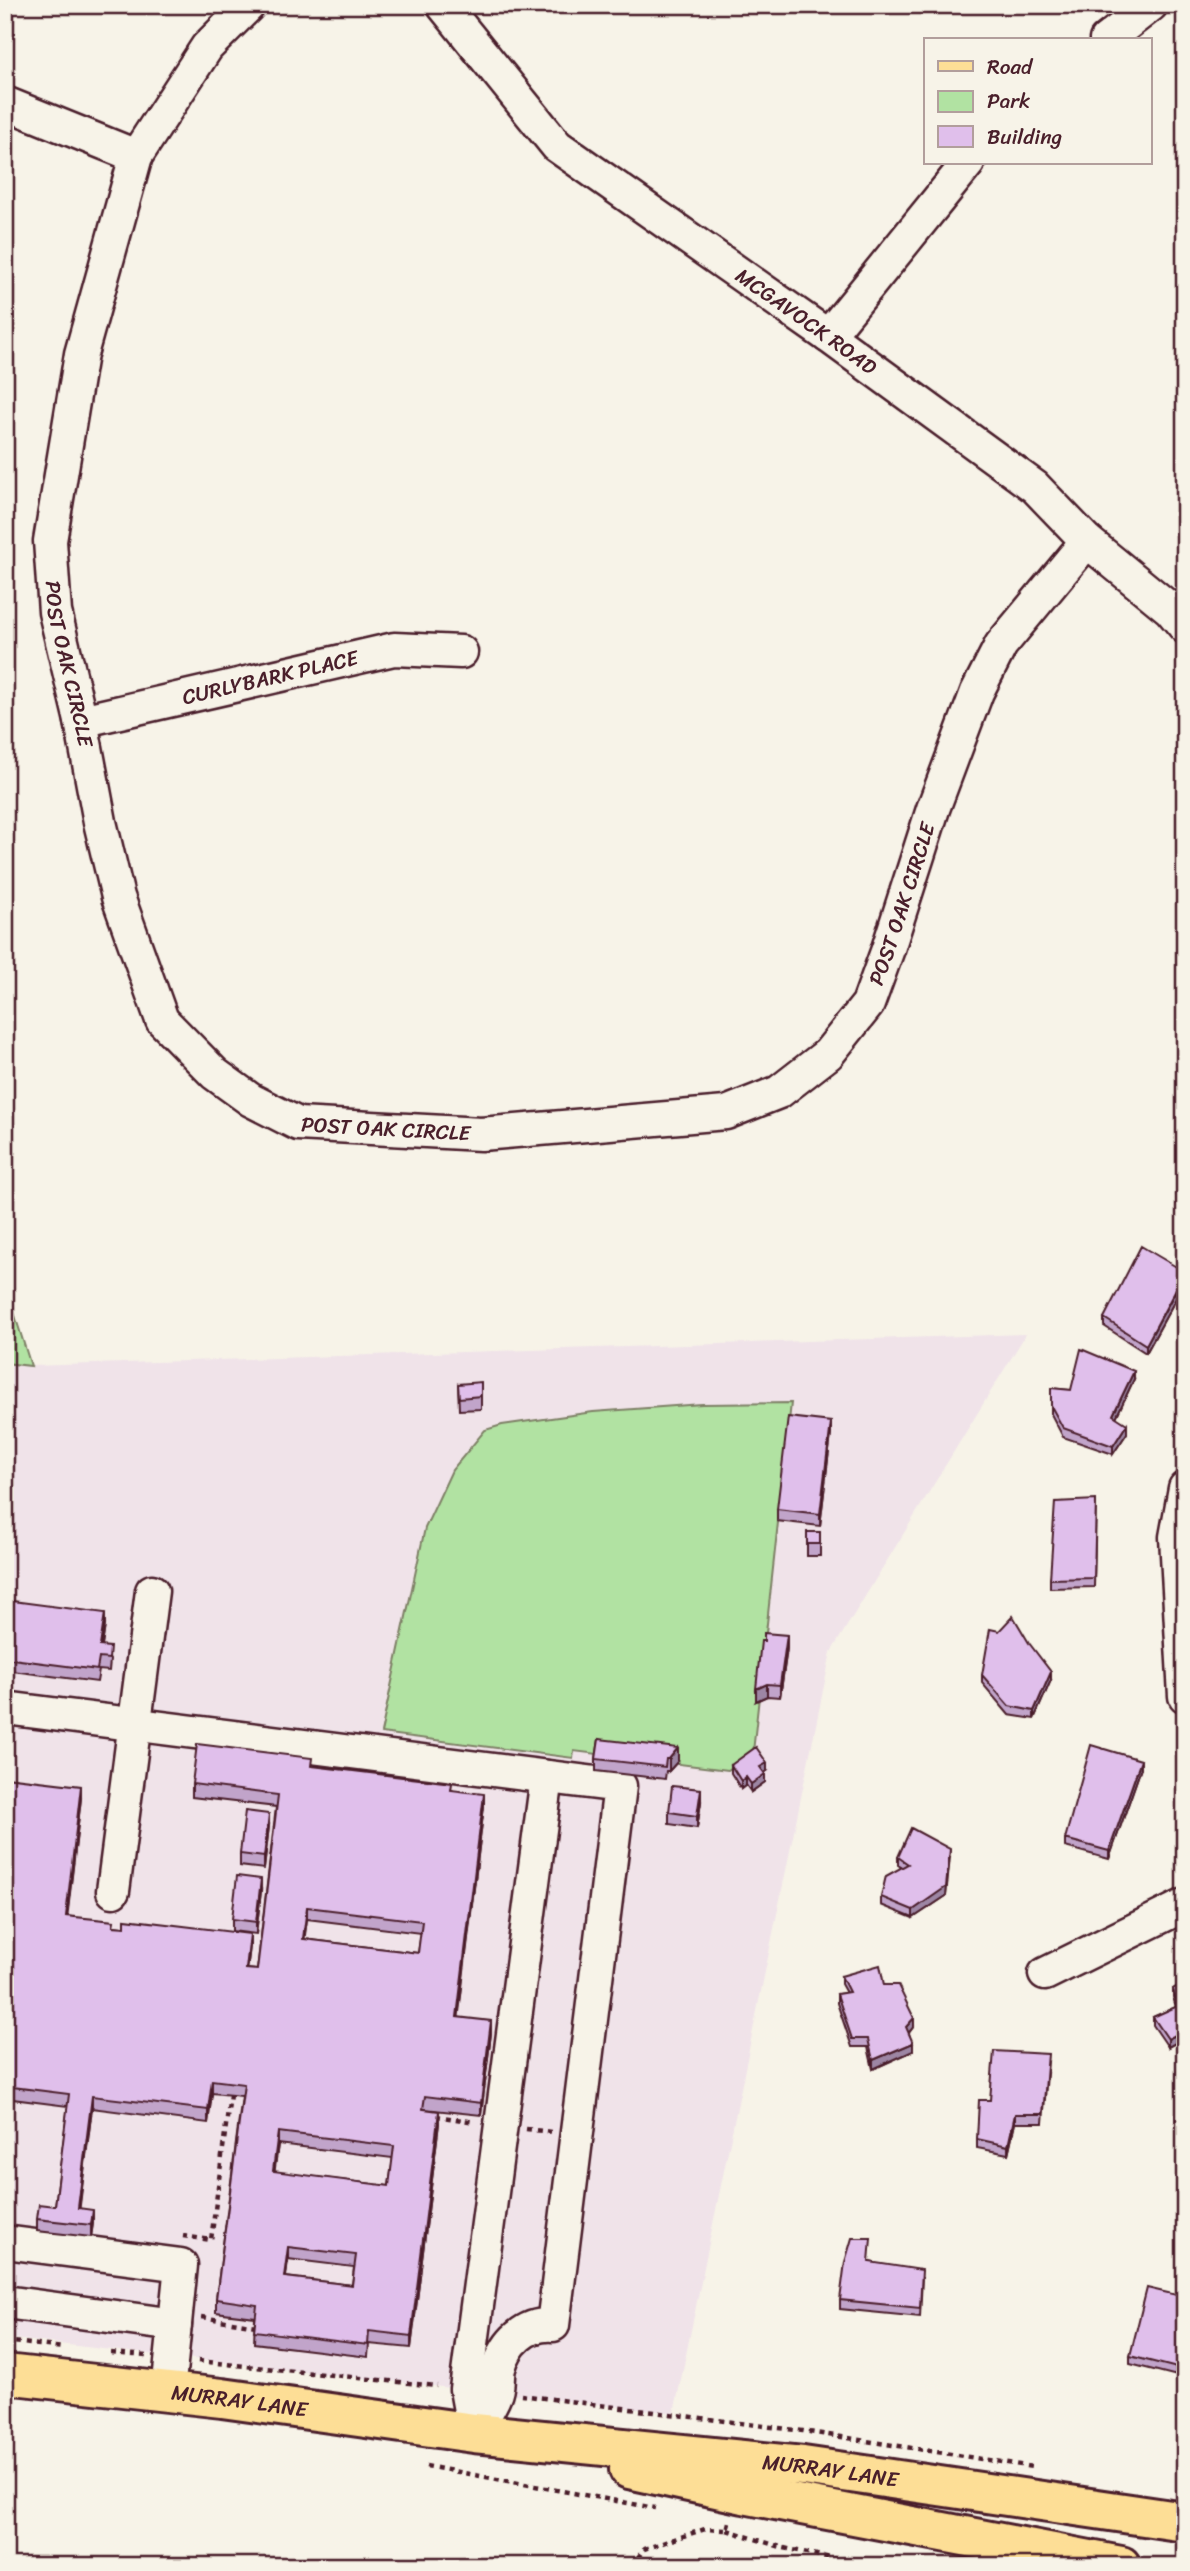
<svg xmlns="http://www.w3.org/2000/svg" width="1190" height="2571" viewBox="0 0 1190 2571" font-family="Sriracha,sans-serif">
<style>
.built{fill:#f0e3e9}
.green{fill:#b1e2a2;stroke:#7e8066;stroke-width:2}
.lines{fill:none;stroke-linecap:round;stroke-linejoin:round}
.minor-casing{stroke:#4a1f2b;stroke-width:37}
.major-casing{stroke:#4a1f2b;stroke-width:44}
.path{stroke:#4a1f2b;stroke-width:4.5;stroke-dasharray:5 5;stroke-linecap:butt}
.minor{stroke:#f7f3e8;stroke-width:32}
.major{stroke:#fdde96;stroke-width:38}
.wall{fill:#c1a4ca;stroke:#4a1f2b;stroke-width:2;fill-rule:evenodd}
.shaded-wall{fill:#9d86a4;stroke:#4a1f2b;stroke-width:2}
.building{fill:#e0bfeb;stroke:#4a1f2b;stroke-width:2;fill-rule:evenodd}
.labels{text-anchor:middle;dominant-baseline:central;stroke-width:5;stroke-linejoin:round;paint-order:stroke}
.street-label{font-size:21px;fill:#4a1f2b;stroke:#f7f3e8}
</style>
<rect width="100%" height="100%" fill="#f7f3e8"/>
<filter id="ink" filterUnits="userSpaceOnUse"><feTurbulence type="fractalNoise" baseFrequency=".0143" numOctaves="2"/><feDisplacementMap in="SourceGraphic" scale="14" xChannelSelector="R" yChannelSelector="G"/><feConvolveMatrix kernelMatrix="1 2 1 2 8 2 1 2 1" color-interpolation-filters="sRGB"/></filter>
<g filter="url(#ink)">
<path class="built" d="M1026,1334L831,1652L674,2413L5,2338V1363L31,1366Z"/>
<path class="green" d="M5,1284L31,1366L5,1363Z
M791,1403L753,1752L728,1770L574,1751L573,1758L381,1733L425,1528L452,1470L485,1430L502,1425L593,1412L702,1404Z"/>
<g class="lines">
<g class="minor-casing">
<g id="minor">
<path id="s1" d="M249,5L207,47L136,156L81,354L50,541L55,612L81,721L100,822L118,897L162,1020L215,1074L251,1100L298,1124L481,1134L726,1113L779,1092L828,1054L868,1004L888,949L933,809L977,692L1001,645L1087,541"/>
<path id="s2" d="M443,5L557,146L828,336L1035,487L1087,541L1170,609L1185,627"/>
<path d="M1106,40L1151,5"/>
<path d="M5,103L136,156"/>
<path d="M828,336L968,163"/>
<path id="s3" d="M81,721L394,649L461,652"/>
<path d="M1185,1488L1176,1537L1185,1696"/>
<path d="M5,1708L620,1786L553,2325C526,2323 506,2342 499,2368C497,2377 499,2387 495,2395C490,2408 481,2420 474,2433"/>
<path d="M113,1891L152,1591"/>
<path d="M1045,1974L1185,1905"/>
<path d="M5,2242L181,2265L168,2392"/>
<path d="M5,2302L175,2325"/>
<path d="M474,2433L466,2389L547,1777"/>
</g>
</g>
<g class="major-casing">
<g id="major">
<path id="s4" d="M5,2374L222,2398L474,2433L803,2466L1185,2522"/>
<path d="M629,2469L744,2494L1121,2566"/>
</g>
</g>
<path class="path" d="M5,2112L7,2099
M436,2116L475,2122
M526,2129L552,2132
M183,2236L211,2240L230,2095
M202,2317L256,2326
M5,2341L64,2348
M111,2353L147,2356
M198,2361L437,2386
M521,2395L803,2431L1033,2467
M426,2466L655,2508
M727,2530L784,2548L869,2566
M632,2566L644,2549L705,2529L727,2530L729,2522L726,2521"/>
<use href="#minor" class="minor"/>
<use href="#major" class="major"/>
</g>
<path class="wall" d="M1185,1189V1211L1177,1203V1195Z
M1185,1272V1282L1146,1353L1104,1326V1318Z
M1134,1379L1116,1417L1127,1433L1113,1454L1063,1437L1051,1414V1388L1071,1390Z
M458,1384L481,1396V1409L459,1410Z
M831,1434L820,1526L777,1521V1509Z
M1096,1500L1094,1587L1050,1588V1579Z
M807,1532H820V1556H807Z
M5,1600L105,1625L102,1646L110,1660L109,1671L99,1670L97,1682L5,1670Z
M787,1648L780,1697L767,1696L756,1701Z
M982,1675L1051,1680L1034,1719L1009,1715L982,1683Z
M599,1739L678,1761L669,1771H666L665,1779L596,1771V1759Z
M731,1765L767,1771L764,1773L765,1782L751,1792L746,1785L741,1789L731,1773Z
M312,1767L452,1790L484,1806L458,2017L491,2033L481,2115L425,2109L439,2123L411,2348L369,2344L368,2357L254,2343L255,2317L216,2312V2299L242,2096L212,2093L208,2123L92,2108L79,2209L93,2223L91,2237L37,2231V2219L55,2206L68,2106L5,2098V1777L81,1798L67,1916L114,1926L250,1946L247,1969L257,1970L276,1807L192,1797V1784ZM307,1919L421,1933L418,1953L304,1939ZM278,2144L393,2158L389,2186L274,2172ZM288,2259L354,2267L352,2285L286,2277Z
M1141,1768L1109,1859L1065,1847V1839Z
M701,1802L697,1828L669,1824V1812Z
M269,1826L264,1869L240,1866V1854Z
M898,1857H950L946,1896L913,1918L881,1905V1897L901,1867L898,1865Z
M261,1891L256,1934L232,1931V1919Z
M841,1976L884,1985L914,2026L909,2033L913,2051L873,2069L868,2047H852L837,2003V1994L846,1993L841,1984Z
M1185,1982V2038L1168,2047L1153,2025V2017L1176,2007L1173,1997V1989Z
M1048,2062L1043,2123H1015L1008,2154L977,2148V2139L990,2100Z
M870,2262L922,2278L920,2317L840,2309V2300Z
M1185,2297V2378L1130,2364V2356Z"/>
<path class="shaded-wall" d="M1185,1274V1282L1146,1353V1345Z
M1134,1371V1379L1113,1424V1415Z
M831,1422V1434L820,1526V1514Z
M1127,1424V1433L1113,1454V1446Z
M105,1613V1625L100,1658V1646Z
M787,1635V1648L780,1697V1685Z
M1051,1672V1680L1034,1719V1711Z
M767,1684V1696L756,1701V1689Z
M678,1748V1761L669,1771V1759Z
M1141,1760V1768L1109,1859V1851Z
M767,1763V1771L760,1776V1767Z
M765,1774V1782L751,1792V1784Z
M746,1777V1785L741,1789V1781Z
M81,1786V1798L66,1928V1916Z
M701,1789V1802L697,1828V1816Z
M484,1794V1806L457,2029V2017Z
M269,1814V1826L264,1869V1857Z
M950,1849L946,1896L913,1918V1910Z
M261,1879V1891L256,1934V1922Z
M307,1907V1919L303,1951V1939Z
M250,1934V1946L246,1981V1969Z
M914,2018V2026L906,2036V2027Z
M491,2021V2033L481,2115V2103Z
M1185,2030V2038L1168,2047V2039Z
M913,2043V2051L873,2069V2060Z
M212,2080V2093L208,2123V2110Z
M92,2096V2108L78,2221V2208Z
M439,2111V2123L411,2348V2336Z
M1015,2114V2123L1008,2154V2146Z
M278,2132V2144L273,2184V2171Z
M93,2210V2223L91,2237V2225Z
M288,2247V2259L284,2289V2277Z"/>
<path class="building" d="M1185,1189V1203L1177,1195Z
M1141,1246L1185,1272L1146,1345L1104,1318Z
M1081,1349L1134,1371L1113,1415L1127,1424L1113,1446L1063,1428L1051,1406V1388L1071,1390Z
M481,1382V1396L459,1398L458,1384Z
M788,1417L831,1422L820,1514L777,1509Z
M1096,1500L1094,1578L1050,1579L1055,1502Z
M807,1532H820V1544H807Z
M5,1600L105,1613L100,1646L110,1647L109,1659L99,1658L97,1670L5,1658Z
M1013,1616L1029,1643L1051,1672L1034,1711L1009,1706L982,1675L990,1629L999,1631Z
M764,1633L787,1635L780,1685L767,1684L756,1689L761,1641H764Z
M599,1739L678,1748L669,1759H666L665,1767L596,1759Z
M197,1744L312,1758L311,1766L452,1783L451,1790L484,1794L457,2017L491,2021L481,2103L425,2096L423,2109L439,2111L411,2336L369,2331L368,2345L254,2331L257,2305L216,2299L244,2084L212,2080L208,2110L92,2096L78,2208L93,2210L91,2225L37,2219L39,2204L55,2206L69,2094L5,2086V1777L81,1786L66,1916L114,1921L113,1926L125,1927V1919L250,1934L246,1969L257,1970L278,1795L192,1784ZM307,1907L422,1921L418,1953L303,1939ZM278,2132L394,2146L389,2186L273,2171ZM288,2247L356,2255L352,2285L284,2277Z
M1091,1745L1141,1760L1109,1851L1065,1839Z
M756,1747L767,1763L760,1767L765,1774L751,1784L746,1777L741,1781L731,1765Z
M672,1786L701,1789L697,1816L669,1812Z
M245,1811L269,1814L264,1857L240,1854Z
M911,1828L950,1849L946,1887L913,1910L881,1897L886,1876L908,1864L898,1857Z
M237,1876L261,1879L256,1922L232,1919Z
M880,1965L884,1985H898L914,2018L906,2027L913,2043L873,2060L868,2039H852L837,1994L849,1992L841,1976Z
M1185,1982V2030L1168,2039L1153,2017L1178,2006L1173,1989Z
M994,2051L1048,2054L1043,2114H1015L1008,2146L977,2139L979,2100H990Z
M852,2238H871L869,2262L922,2270L920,2308L840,2300L845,2262Z
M1147,2288L1185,2297V2370L1130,2356Z"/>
</g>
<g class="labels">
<g class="street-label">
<text stroke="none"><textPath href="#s2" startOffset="486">MCGAVOCK ROAD</textPath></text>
<text stroke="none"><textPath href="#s1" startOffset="709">POST OAK CIRCLE</textPath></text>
<text stroke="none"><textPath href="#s3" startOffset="194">CURLYBARK PLACE</textPath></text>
<text stroke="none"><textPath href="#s1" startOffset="1969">POST OAK CIRCLE</textPath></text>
<text stroke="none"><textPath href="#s1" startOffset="1339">POST OAK CIRCLE</textPath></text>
<text stroke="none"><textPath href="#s4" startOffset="236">MURRAY LANE</textPath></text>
<text stroke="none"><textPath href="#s4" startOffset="831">MURRAY LANE</textPath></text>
</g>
</g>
<rect width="1190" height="2571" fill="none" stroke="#f7f3e8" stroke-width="28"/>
<rect x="14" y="14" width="1162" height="2543" fill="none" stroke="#4a1f2b" stroke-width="2.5" filter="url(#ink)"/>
<rect x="924" y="38" width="228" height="126" fill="#f7f3e8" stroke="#b29e9c" stroke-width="2"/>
<rect x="938" y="61" width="35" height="10" fill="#fdde96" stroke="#b29e9c" stroke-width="2"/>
<text x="987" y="74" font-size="21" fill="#4a1f2b">Road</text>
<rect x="938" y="91" width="35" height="21" fill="#b1e2a2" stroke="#b29e9c" stroke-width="2"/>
<text x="987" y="108" font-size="21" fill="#4a1f2b">Park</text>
<rect x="938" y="126" width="35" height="21" fill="#e0bfeb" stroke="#b29e9c" stroke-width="2"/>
<text x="987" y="144" font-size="21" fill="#4a1f2b">Building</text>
</svg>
